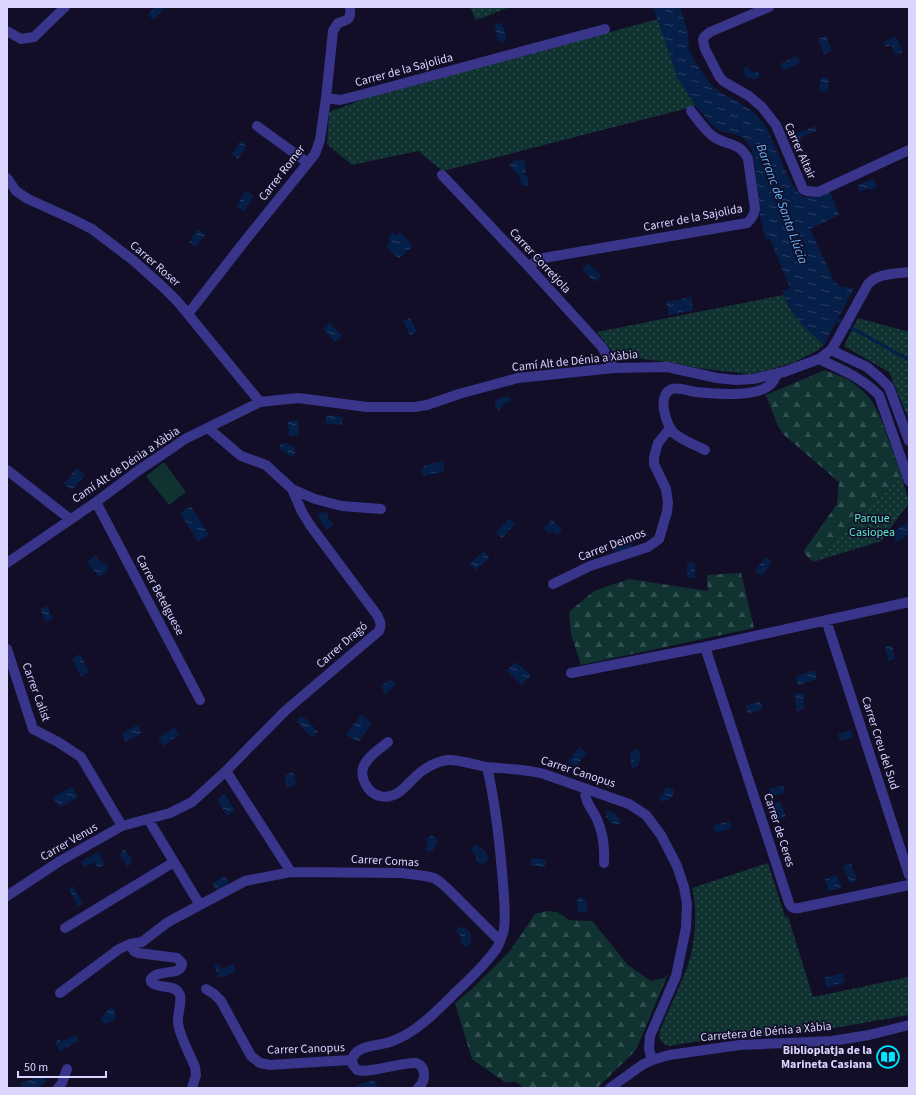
<svg xmlns="http://www.w3.org/2000/svg" width="916" height="1095" viewBox="0 0 916 1095" font-family="'Source Sans 3',sans-serif">
<style>
.green{fill:url(#green-dots)}
.forest{fill:url(#forest-firs)}
.pitch{fill:#103332}
.water{fill:url(#water-ripples)}
.lines{fill:none;stroke-linecap:round;stroke-linejoin:round}
.stream{stroke:#061f49;stroke-width:3.5}
.minor{stroke:#38358b;stroke-width:10}
.tertiary{stroke:#38358b;stroke-width:10}
.labels{text-anchor:middle;dominant-baseline:central;stroke-width:3.5;stroke-linejoin:round;paint-order:stroke}
.street-label{font-size:12px;fill:#dad5ff;stroke:#120e28}
.park-label{font-size:12px;fill:#56eac4;stroke:#120e28}
.poi-label{font-size:12px;font-weight:bold;fill:#dad5ff;stroke:#120e28;text-anchor:end}
.water-label{font-size:13px;font-style:italic;fill:#63b8ff;stroke:#120e28}
</style>
<defs>
<pattern id="green-dots" width="8" height="8" patternUnits="userSpaceOnUse"><rect width="8" height="8" fill="#103332"/><path d="M2 2h.1M6 6h.1" fill="none" stroke="#325051" stroke-width="1.8" stroke-linecap="round"/></pattern>
<pattern id="forest-firs" width="22" height="20" patternUnits="userSpaceOnUse"><rect width="22" height="20" fill="#103332"/><path d="M5 1l3.5 6h-7zM16 11l3.5 6h-7z" fill="#325051"/></pattern>
<pattern id="water-ripples" width="26" height="14" patternUnits="userSpaceOnUse"><rect width="26" height="14" fill="#061f49"/><path d="M2 4q2-2 4 0t4 0M15 11q2-2 4 0t4 0" fill="none" stroke="#2a3f64"/></pattern>
</defs>
<rect width="100%" height="100%" fill="#120e28"/>
<path class="green" d="M470,7H510L476,20Z
M658,19L678,79L696,106L443,171L418,151L352,165L327,144L329,112L367,98Z
M784,295C790,316 809,331 824,345L818,350L795,362L766,371L749,374L697,368L674,363L620,356L613,352L597,332Z
M858,318L909,332V420L889,372L844,346Z
M902,477L909,503L881,541L813,562L867,507Z
M768,863L785,917H788L813,997L909,977V1015L811,1032L692,1042L670,1046L665,1045L661,1041L659,1036L660,1031C668,1010 679,989 687,968C695,947 698,909 692,888Z"/>
<path class="forest" d="M825,370L849,380L863,391L872,401L881,419L902,477L867,507L813,562L803,552L837,504L839,482L784,435L778,426L766,395Z
M741,573L754,628L581,665L571,634L569,612L594,591L629,579L708,591L707,575Z
M547,911L557,912L569,920L592,921L628,965L651,981L664,978L668,974L636,1050L597,1088H523C518,1081 513,1081 506,1083L472,1059L455,1003L472,989L510,951L535,914Z"/>
<path class="pitch" d="M164,462L186,492L169,505L146,476Z"/>
<path class="water" d="M155,7H165L154,20L148,15Z
M653,7H680C682,16 686,25 688,33C689,38 688,44 689,49C692,58 708,83 716,89C732,101 751,105 763,123C775,140 787,185 801,195C810,201 822,195 830,191L839,215L810,229L834,281L841,287L854,288L824,345C807,330 789,314 783,291L790,288L770,239H766L760,217L755,165L751,148L745,139L737,135L721,131L713,126L696,106L678,79Z
M499,22C506,28 507,35 504,43L497,40V34L494,26Z
M826,36L832,51L824,54L818,39Z
M896,37L903,52L896,55L891,45L885,47L883,42Z
M797,56L800,63L783,71L780,64Z
M746,67L751,71L758,72L760,76L756,79L748,78L743,73V70Z
M821,77L829,78L827,92L819,91Z
M815,126L817,130L800,138L801,142L798,143L794,134Z
M241,141L247,146L238,159L232,154Z
M524,159L526,170L524,174L528,177L529,186H526L525,185H522C521,177 515,170 509,166L514,161Z
M874,179L877,187L870,190L869,188L860,192L857,185Z
M246,191L254,196L244,211L236,206Z
M198,229L205,235L196,247L189,242Z
M400,232L413,246L399,259L386,246L390,242L388,238L392,233L397,235Z
M588,263L601,276L595,282L582,269Z
M691,297L693,310L669,315L666,302Z
M410,318L417,332L410,335L403,321Z
M330,323L342,336L335,342L323,329Z
M507,396L511,398V401L506,403L499,410L495,406V401L500,398Z
M326,415L343,417L342,425L326,424Z
M298,420L299,435L289,436L288,421Z
M283,443H287L294,447L295,452L293,456H290L280,449L279,447Z
M443,461L444,472L423,476L422,469L425,465Z
M77,468L85,475L72,490L64,484Z
M191,506L209,535L198,542L180,513Z
M320,512L327,513L329,520L333,523V525L330,528L326,529L318,516Z
M509,519L515,524L502,538L496,532Z
M552,520L562,530L557,535L552,531L549,534L544,528Z
M909,522V534L896,542L891,533Z
M632,541L633,548L615,553L613,545Z
M484,551L489,558L476,570L470,564Z
M96,556L102,564H106L108,567L107,571L99,577L87,562Z
M766,557L772,562L762,576L755,571Z
M687,563H695V578L687,577Z
M47,606L53,619L46,622L40,609Z
M892,645L895,659L888,661L885,647Z
M80,654L89,672L81,676L72,659Z
M515,662L531,675L522,685L507,671Z
M815,670L817,679L798,685L796,676Z
M392,679L396,685L385,694L381,686Z
M796,693L804,694L803,702L804,709L797,711L795,702Z
M760,701L763,709L748,714L746,706Z
M361,715L372,723L358,742L346,735Z
M299,717H304L318,732L312,738L297,722Z
M138,725L142,733L126,742L122,733Z
M174,727L179,735L164,746L158,738Z
M851,730L853,737L840,741L838,734Z
M579,747L586,753L576,767L568,762Z
M635,749C643,752 640,760 638,766L633,769L631,766C632,761 630,758 630,753Z
M293,772L296,783L292,787H286L285,775Z
M783,785L785,793L771,796L769,789Z
M72,787L78,797L61,807L52,798Z
M668,787L673,789L674,792C673,798 668,802 661,801L659,797L663,794L665,789Z
M225,794L235,811L227,816L217,799Z
M780,801L786,817L778,819L773,804Z
M607,811C614,811 617,816 621,821L619,824L616,825L611,823L606,816Z
M729,821L732,828L715,833L713,826Z
M431,835L436,838L437,842L434,849L429,852L425,850L428,843L427,838Z
M475,845C482,847 487,852 488,859L485,863L481,864L477,862L476,856L472,852L471,849Z
M124,849L132,861L128,867L119,854Z
M98,852L105,864L98,868L95,862L84,867L81,862Z
M531,858L546,860L545,867L530,865Z
M851,864L857,881L850,883L843,866Z
M837,875L841,888L829,891L825,879Z
M224,876L229,882L218,891L212,884Z
M73,886L83,904L78,907L69,889Z
M580,897C586,898 588,904 587,910L583,913L578,911L577,900Z
M458,927L465,928L471,934V941L466,947L461,944V936L456,931Z
M219,964L221,969L233,964L236,972L219,978L214,965Z
M843,973L845,982L827,988L824,978Z
M110,1008L114,1009L116,1016L113,1021L106,1024L102,1021V1018C102,1017 109,1009 110,1008Z
M76,1035L79,1041L60,1051L55,1042L59,1039L61,1042Z
M41,1076L44,1077L46,1081C40,1089 31,1088 22,1088L21,1083Z
M374,1080L378,1087L356,1088L357,1085Z"/>
<g class="lines">
<path class="stream" d="M834,318L909,360"/>
<path class="minor" d="M769,7L710,32L704,37L703,40L705,49L719,76L723,81L749,96L762,107L776,125L803,189L807,191L818,192L909,150
M7,31L21,39L34,37L65,7
M326,98L340,100L360,95L605,29
M257,126L308,163
M442,175L529,267L602,347L614,368
M7,178L16,191L28,199L70,218L92,229L134,261L163,287L178,302L260,402
M529,267L538,259L747,223C752,219 754,215 755,209L748,159C740,142 728,146 714,137C705,131 698,120 691,111
M188,314L244,242L315,154L320,140L326,98L333,31L338,23C349,20 351,19 350,7
M831,350L867,367L880,378L889,387L909,441
M819,359C841,369 862,378 879,395L909,481
M705,450C695,445 684,441 675,434C666,427 656,394 672,389C679,387 689,391 696,392C715,394 756,398 771,384C774,381 776,376 778,373
M7,470L70,519
M292,489L315,499L342,506L381,509
M96,502L200,700
M7,563L96,502L139,470L169,450L185,439L260,402L298,398L367,407H415L427,405L459,394L518,378L614,368L667,367L717,378L736,380L753,379L784,372L819,359L831,350L836,342L868,284C878,273 895,274 909,272
M553,584L590,566L648,547L659,539L667,512L668,503L666,489L654,464V457L658,443L670,428
M826,620L909,875
M705,647L789,903C791,908 794,909 799,908L909,885
M7,649L33,729L58,742L81,757L122,826
M571,673L705,647L909,602
M388,742C380,749 366,757 363,768C361,775 364,783 368,788C371,792 375,795 380,796C399,801 409,780 422,771C429,766 439,761 448,760C457,759 476,765 487,767C506,769 525,769 544,774L629,804L646,815L661,835L677,866L684,887L687,904L686,928L676,976L650,1036L649,1049L652,1060
M226,771L291,872
M585,789C584,800 591,808 596,817C603,832 605,847 604,863
M148,819L200,905
M7,896L60,861L122,826L170,813L192,802L226,771L285,711L379,631C382,624 380,621 377,615L310,525L302,512L292,489L266,465L241,456L208,428
M65,928L174,862
M130,944L134,951L138,953L177,958L182,963C182,977 159,968 151,979V982C159,990 173,983 179,993C183,998 177,1015 178,1023C180,1038 190,1054 195,1067L196,1075L192,1088
M206,989L214,994L221,1001L251,1056L260,1063L270,1065L316,1062L352,1060L353,1065L357,1070C368,1074 401,1062 416,1063C427,1067 426,1081 418,1088
M60,993L119,949L130,944L142,942L168,922L245,881L291,872L402,873L425,876L434,878L440,882L447,888L500,941
M352,1060C355,1045 378,1046 390,1042C414,1034 434,1014 451,997C464,984 489,962 498,946C500,941 503,935 504,929C506,914 504,898 503,884C500,844 496,806 487,767
M58,1088L62,1083L67,1069"/>
<path class="tertiary" d="M610,1088L642,1065L652,1060L669,1055L740,1045L832,1041L869,1035L909,1025"/>
</g>
<defs>
<g id="library-ring" transform="scale(1.15)"><circle r="9.5" fill="#120e28" stroke="#01e7ff" stroke-width="1.5"/><path d="M-6-4Q-3-5.5-.7-3.5V5Q-3 3-6 4ZM6-4Q3-5.5 .7-3.5V5Q3 3 6 4Z" fill="#01e7ff"/></g>
</defs>
<g fill-rule="evenodd">
<use href="#library-ring" x="888" y="1057"/>
</g>
<g class="labels">
<g class="street-label">
<text transform="translate(404 70) rotate(-15)">Carrer de la Sajolida</text>
<text transform="translate(800 151) rotate(66)">Carrer Altair</text>
<text transform="translate(282 173) rotate(-52)">Carrer Romer</text>
<text transform="translate(693 218) rotate(-11)">Carrer de la Sajolida</text>
<text transform="translate(540 261) rotate(47)">Carrer Corretjola</text>
<text transform="translate(155 264) rotate(41)">Carrer Roser</text>
<text transform="translate(575 361) rotate(-6)">Camí Alt de Dénia a Xàbia</text>
<text transform="translate(126 465) rotate(-34)">Camí Alt de Dénia a Xàbia</text>
<text transform="translate(612 545) rotate(-21)">Carrer Deimos</text>
<text transform="translate(160 595) rotate(62)">Carrer Betelguese</text>
<text transform="translate(342 645) rotate(-41)">Carrer Dragó</text>
<text transform="translate(36 692) rotate(70)">Carrer Calist</text>
<text transform="translate(880 743) rotate(72)">Carrer Creu del Sud</text>
<text transform="translate(578 772) rotate(18)">Carrer Canopus</text>
<text transform="translate(779 830) rotate(72)">Carrer de Ceres</text>
<text transform="translate(69 842) rotate(-30)">Carrer Venus</text>
<text transform="translate(385 861) rotate(3)">Carrer Comas</text>
<text transform="translate(766 1032) rotate(-5)">Carretera de Dénia a Xàbia</text>
<text transform="translate(306 1049) rotate(-2)">Carrer Canopus</text>
</g>
<g class="park-label">
<text x="872" y="518">Parque<tspan x="872" dy="14">Casiopea</tspan></text>
</g>
<g class="poi-label">
<text x="872" y="1050">Biblioplatja de la<tspan x="872" dy="14">Marineta Casiana</tspan></text>
</g>
<g class="water-label">
<text transform="translate(782 204) rotate(70)">Barranc de Santa Llúcia</text>
</g>
</g>
<rect width="916" height="1095" fill="none" stroke="#dad5ff" stroke-width="16"/>
<path d="M18 1071v6h88v-6" fill="none" stroke="#dad5ff" stroke-width="2"/>
<text x="24" y="1071" font-size="12" fill="#dad5ff" stroke="#120e28" stroke-width="3" paint-order="stroke">50 m</text>
</svg>
